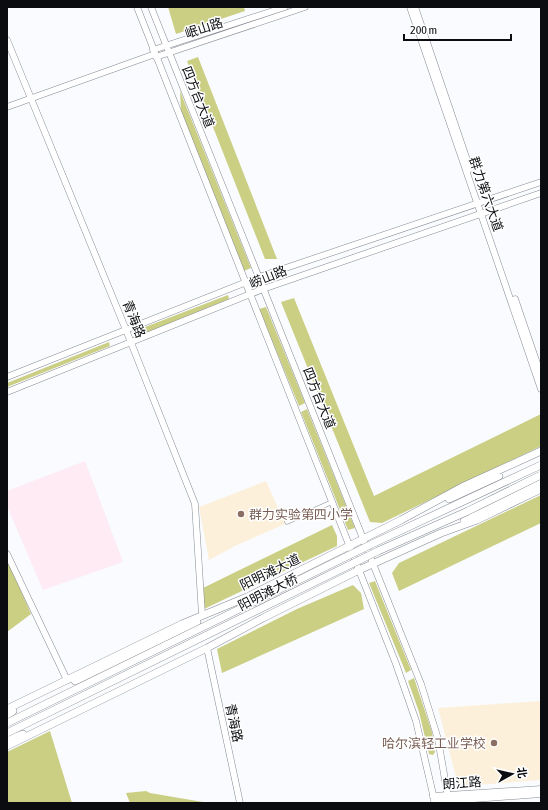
<svg xmlns="http://www.w3.org/2000/svg" width="548" height="810" viewBox="0 0 548 810" font-family="'Asap Condensed','Noto Sans SC',sans-serif">
<style>
.industrial{fill:#feebf4}
.education{fill:#fcf0db}
.green{fill:#cbcf83}
.lines{fill:none;stroke-linecap:round;stroke-linejoin:round}
.street-casing{stroke:#868b92;stroke-width:5}
.secondary-casing{stroke:#868b92;stroke-width:7}
.primary-casing{stroke:#868b92;stroke-width:7}
.highway-casing{stroke:#868b92;stroke-width:8}
.street{stroke:#fff;stroke-width:4}
.secondary{stroke:#fff;stroke-width:6}
.primary{stroke:#fff;stroke-width:6}
.highway{stroke:#fff;stroke-width:7}
.highway-bridge-casing{stroke:#868b92;stroke-width:8;stroke-linecap:butt}
.highway-bridge{stroke:#fff;stroke-width:7}
.education-dot{fill:#8d6e63;stroke:#fff;stroke-width:1.5}
.labels{text-anchor:middle;dominant-baseline:central;stroke-width:3;stroke-linejoin:round;paint-order:stroke}
.street-label{font-size:13px;fill:#0a0c0f;stroke:#fff}
.education-label{font-size:13px;fill:#785e54;stroke:#fff;text-anchor:start}
</style>
<rect width="100%" height="100%" fill="#f9fbfe"/>
<path class="industrial" d="M85,461L123,562L43,590L7,506V491Z"/>
<path class="education" d="M266,481L285,524L237,545L209,560L199,507Z
M541,701V780L463,786L456,777L438,708Z"/>
<path class="green" d="M168,7H244L245,11L176,34Z
M198,57L277,259H265L187,61Z
M180,91L251,268L244,271L181,112Z
M228,295L229,299L141,335L140,329Z
M294,298L374,496L541,414V446L382,523L370,522L281,302Z
M266,307L305,403L299,406L259,309Z
M109,342L110,346L7,387V383Z
M307,409L355,528L348,530L301,412Z
M541,495V523L399,591L392,573L399,563Z
M332,525L337,536V546L204,609L203,588Z
M7,558L31,614L7,632Z
M375,581L411,670L406,673L369,583Z
M353,585L361,593L364,609L222,673L217,649L297,609Z
M414,678L432,732L435,752L433,755L429,754L419,712L408,681Z
M50,731L72,803H7V752Z
M146,791L150,793L209,803H130L126,793Z"/>
<g class="lines">
<g class="street-casing">
<path id="street" d="M287,522L332,502"/>
</g>
<g class="secondary-casing">
<path id="secondary" d="M410,7L541,389
M415,7L470,169
M7,40L126,330L195,504L202,615
M153,50L285,7
M156,57L305,7
M7,107L155,54
M515,299L541,375
M7,554L67,680
M207,648L240,803
M433,796L541,789
M434,802L541,794"/>
</g>
<g class="primary-casing">
<path id="primary" d="M137,7L396,664L416,721L435,803
M151,7L421,684L438,739L449,803
M7,377L259,277L541,182
M7,392L263,289L541,193"/>
</g>
<g class="highway-casing">
<path id="highway" d="M449,499L499,476
M464,521L541,483
M75,681L197,622
M7,709L182,624L247,597L401,520L462,487L541,451
M7,716L13,711
M7,739L23,734
M7,746L207,648L263,618L359,570L441,533L477,520L541,489"/>
</g>
<use href="#street" class="street"/>
<use href="#secondary" class="secondary"/>
<use href="#primary" class="primary"/>
<use href="#highway" class="highway"/>
<g class="highway-bridge-casing">
<path id="highway-bridge" d="M7,723L374,543L541,465
M7,733L378,551L468,511L541,475"/>
</g>
<use href="#highway-bridge" class="highway-bridge"/>
</g>
<g class="education-dot">
<circle cx="241" cy="514" r="4"/>
<circle cx="494" cy="743" r="4"/>
</g>
<g class="labels">
<g class="street-label">
<text transform="translate(204 28) rotate(-18)">岷山路</text>
<text transform="translate(198 97) rotate(68)">四方台大道</text>
<text transform="translate(486 194) rotate(71)">群力第六大道</text>
<text transform="translate(268 277) rotate(-22)">崂山路</text>
<text transform="translate(134 319) rotate(68)">青海路</text>
<text transform="translate(319 398) rotate(68)">四方台大道</text>
<text transform="translate(270 572) rotate(-26)">阳明滩大道</text>
<text transform="translate(268 592) rotate(-27)">阳明滩大桥</text>
<text transform="translate(234 723) rotate(78)">青海路</text>
<text transform="translate(462 783) rotate(-4)">朗江路</text>
</g>
<g class="education-label">
<text x="249" y="514">群力实验第四小学</text>
<text x="486" y="743" text-anchor="end">哈尔滨轻工业学校</text>
</g>
</g>
<rect width="548" height="810" fill="none" stroke="#0a0c0f" stroke-width="16"/>
<g transform="translate(512 774) rotate(82)" stroke="#ffffff" stroke-width="3" paint-order="stroke">
<path d="M0-3L7 15L0 10L-7 15Z" fill="#0a0c0f"/>
<text y="-6" font-size="11" font-weight="bold" text-anchor="middle" fill="#0a0c0f">北</text>
</g>
<path d="M404 34v6h107v-6" fill="none" stroke="#0a0c0f" stroke-width="2"/>
<text x="410" y="34" font-size="12" fill="#0a0c0f" stroke="#ffffff" stroke-width="3" paint-order="stroke">200 m</text>
</svg>
